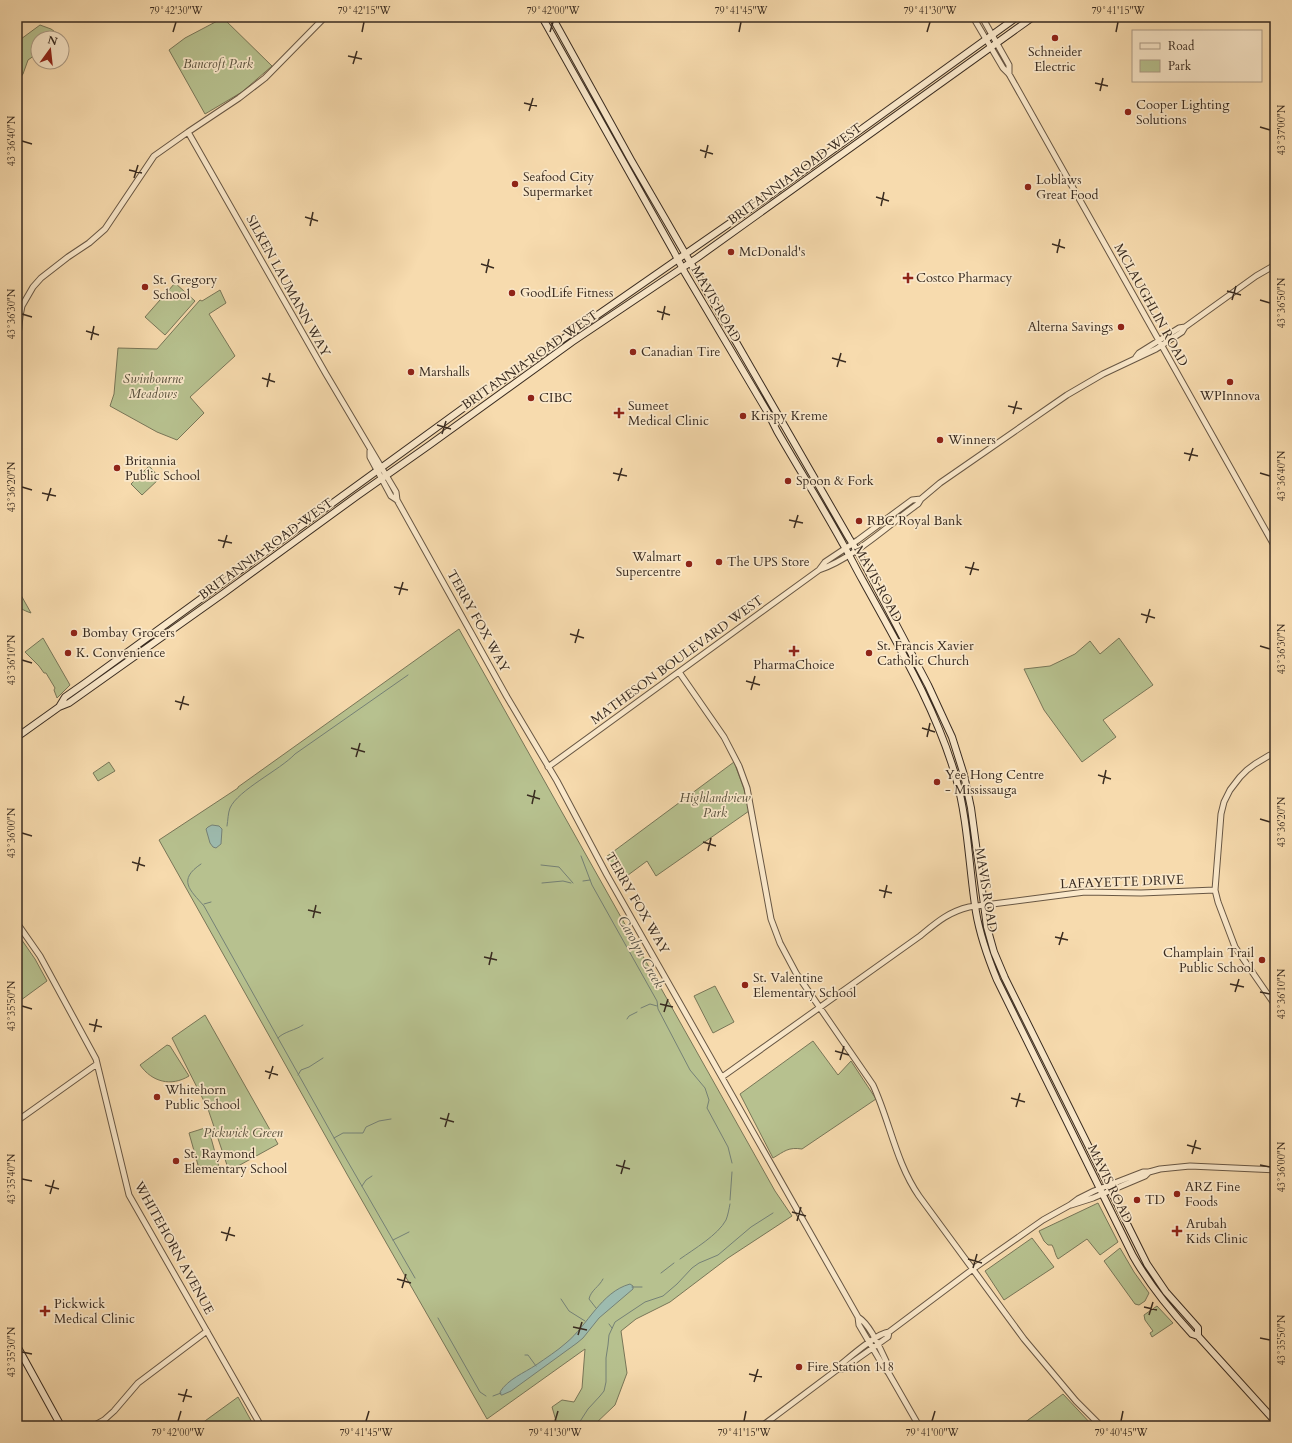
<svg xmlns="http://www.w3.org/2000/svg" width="1292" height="1443" viewBox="0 0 1292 1443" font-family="Cardo,serif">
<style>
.green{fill:#b7c18f;stroke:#787658}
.water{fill:#9dbbaf;stroke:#758176}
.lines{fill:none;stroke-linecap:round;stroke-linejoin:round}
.stream{stroke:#758176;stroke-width:1}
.tertiary-casing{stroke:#685744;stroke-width:7}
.secondary-casing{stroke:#392b20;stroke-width:8}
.tertiary{stroke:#fae8ca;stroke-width:5}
.secondary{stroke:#fae8ca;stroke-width:6}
.ticks{fill:none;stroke:#392b20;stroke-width:1.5}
.poi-dot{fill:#8f2418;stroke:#fae8ca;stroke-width:1.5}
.labels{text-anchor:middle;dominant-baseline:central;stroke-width:3.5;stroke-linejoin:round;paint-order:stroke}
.poi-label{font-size:13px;fill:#392b20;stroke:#fae8ca;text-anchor:start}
.park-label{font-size:13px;font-style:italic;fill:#58503c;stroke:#fae8ca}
.street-label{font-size:13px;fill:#392b20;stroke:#fae8ca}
.water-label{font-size:14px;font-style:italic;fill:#524f44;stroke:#fae8ca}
.neatline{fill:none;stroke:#392b20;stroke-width:1.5}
.ticks-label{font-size:10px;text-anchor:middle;fill:#392b20}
</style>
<rect width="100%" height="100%" fill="#f7dbae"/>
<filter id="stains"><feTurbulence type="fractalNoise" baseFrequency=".005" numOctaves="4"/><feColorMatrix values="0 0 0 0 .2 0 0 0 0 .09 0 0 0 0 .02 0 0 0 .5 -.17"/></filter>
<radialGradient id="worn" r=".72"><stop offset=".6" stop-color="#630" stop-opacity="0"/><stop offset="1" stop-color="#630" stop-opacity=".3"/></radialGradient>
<path class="green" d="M223,18L272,66L242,92L205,114L169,50L185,38Z
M40,25L51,29L61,36L59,38H38V53L28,60L23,74L17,82V44L21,39Z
M175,283L195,301L165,335L145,317Z
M220,290L226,303L209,314L235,356L190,397L204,413L177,440L157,432L110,406L114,394L118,348L157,349L200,300L202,301Z
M149,466L160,478L142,495L131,484Z
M17,588L31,613C14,607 17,604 17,588Z
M459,629L775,1191L792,1216L728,1258L670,1302L636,1319L621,1331L627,1373L615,1405L593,1426H556L557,1424L552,1407L562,1400L574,1402L582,1388L585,1349L487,1419L348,1176L159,840L238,788V787Z
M43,638L70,685L57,698L54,690L55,688L46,673H44L39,666L25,652Z
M1119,638L1153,685L1103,720L1116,737L1082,762L1044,710L1024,669L1050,666L1075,654L1090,641L1100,654Z
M109,762L115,771L98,781L93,773Z
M734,762L744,789L749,811L656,876L647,861L620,881L606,857Z
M17,933L35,959L47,981L17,1003Z
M715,986L734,1022L713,1033L694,996Z
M205,1015L278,1144L229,1171L208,1109L172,1038Z
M813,1041L838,1075L851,1061L876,1099L802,1149C788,1147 785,1151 773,1158L740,1094Z
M167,1045L170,1046L189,1076C171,1087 152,1082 140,1065Z
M208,1127L219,1167L200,1172L189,1133Z
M1098,1203L1118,1242L1100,1255L1087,1239L1058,1259C1055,1255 1055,1250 1052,1245H1048L1044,1241L1039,1231Z
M1032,1238L1054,1267L1004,1300L985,1271Z
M1120,1248L1134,1272L1149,1293L1145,1301L1139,1305L1135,1304L1104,1261Z
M1157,1306L1173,1323L1152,1337L1150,1333L1153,1331L1145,1320L1144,1315Z
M1063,1394L1093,1426H1020Z
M238,1397L254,1426H198Z"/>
<path class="water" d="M212,825L219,826L222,829L221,844L216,848L213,847L210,843L206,829L208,827Z
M630,1284L633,1286V1289L599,1318L583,1338L577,1343L511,1391L502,1395H501L500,1392C508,1379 524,1373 536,1365C546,1358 557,1351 566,1343C588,1325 601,1292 630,1284Z"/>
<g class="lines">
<path class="stream" d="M227,826C228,820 228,813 230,808C238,790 280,770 295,754L408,675
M581,856L592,885L657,1001L658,1009L690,1070L705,1088L709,1100L707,1108L728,1147L732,1163
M201,864C177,880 190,890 204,906L333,1136L415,1278
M541,865L559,867L573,883
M583,881L590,880
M542,883L563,881L571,883
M204,904L211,902
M641,1008L650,1004L657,1006
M627,1019L629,1016L637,1012
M278,1038C283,1032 296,1030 303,1025
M298,1075L301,1070L309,1067L323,1058
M334,1138L343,1133H363L366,1127L379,1121L391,1119
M362,1186L366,1180L372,1176
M730,1200L732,1172
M393,1240L409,1232
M680,1259C694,1249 718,1235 726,1220C728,1215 729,1209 730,1204
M661,1273L674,1263
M632,1287H642
M561,1299L569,1311L585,1321
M596,1308L589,1299C591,1290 599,1287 603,1279
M438,1318L480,1392L486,1396
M609,1324L612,1328
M525,1355H528L536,1366
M493,1396L501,1393
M574,1426L579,1423L588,1409L600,1396L604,1391L606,1382V1358L608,1345L609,1335L615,1322L645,1302L663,1296L677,1284L692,1268L699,1263L718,1255L751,1227L773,1213"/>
<g class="tertiary-casing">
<path id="tertiary" d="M973,17L1003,68L1009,74L1275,547
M982,17L1009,65V74
M188,132L326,374L396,492L397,500
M17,347L20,316L22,306L33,287L41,278L68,257L89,243L105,229L154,156L188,132L239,98L265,78L325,17
M1136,357L1139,353L1179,328L1185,327
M370,451V457L391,496L397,500L507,697L557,781L607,875L858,1317L859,1325L885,1369L888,1372L919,1426
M819,570C854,558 888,525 918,504L921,499L940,483L1067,395L1103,374L1156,349L1182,332L1185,327L1256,276L1275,265
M679,672L724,737L739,766L747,788L771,919L780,943L796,973L873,1085C890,1122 896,1163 919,1196L1024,1339L1076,1401L1101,1426
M1275,755H1270L1255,764L1247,770L1240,777L1230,790L1224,802L1221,814L1215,890L1218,902L1235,947L1275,1005
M548,767L819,570L825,562L858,540L912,500L921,499
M17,923L40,956L96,1059L129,1195L261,1426
M722,1077L920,936C936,923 948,912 969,907L1085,892L1141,893L1215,890
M17,1121L97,1064
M1071,1205L1093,1198L1145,1176L1149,1172
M858,1317C872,1326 881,1352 889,1367L888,1372
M838,1369L840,1365C850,1357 877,1333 889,1332L973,1269L1043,1220L1070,1205L1078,1199L1094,1191L1143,1172H1149L1160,1169L1190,1166L1275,1170
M93,1426L104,1420L114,1411L138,1383L207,1331
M762,1426L838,1369H843L888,1337L889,1332"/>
</g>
<g class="secondary-casing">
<path id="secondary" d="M542,17L674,252L685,273L768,413L777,431C799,469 822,506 843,544C850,556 856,569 863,581C897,643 937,710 956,778C968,821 969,868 976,912C980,936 988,958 997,980L1133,1256C1150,1286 1169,1309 1192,1334L1198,1336L1275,1421
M552,17L631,160L667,222L849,538L859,554L928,685L952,737L964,775L971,808L987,927L994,952L1005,978L1147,1264L1166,1292L1198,1328V1336
M59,707L65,697L85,683L462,409L766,198L1017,17
M17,737L59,707L69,703L224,593L357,496L428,446L572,342L697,258L1033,17
M17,1346L61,1426"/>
</g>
<use href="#tertiary" class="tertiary"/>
<use href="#secondary" class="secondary"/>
</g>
<path class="ticks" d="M173,32L176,22M362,32L364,22M550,32L553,22M739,32L741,22M927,32L930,22M1116,32L1118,22M348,56L362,59M353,64L357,51M1095,83L1108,86M1100,91L1103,78M524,103L537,106M529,111L533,98M1260,127L1270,130M22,141L32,144M700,150L713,154M705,158L708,145M129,170L142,173M134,178L138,165M876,197L889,201M881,206L884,192M305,217L318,221M310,226L313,212M1052,244L1065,248M1057,253L1060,239M481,264L494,268M486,273L489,259M1227,291L1241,295M1232,300L1236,286M1260,300L1270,303M657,311L670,315M22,314L32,317M662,320L665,306M86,331L99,335M91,340L94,326M832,358L846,362M837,367L841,353M262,378L275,382M267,387L270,373M1008,406L1022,409M1013,414L1017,401M437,425L451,429M442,434L446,421M1184,453L1198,456M1189,461L1193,448M613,473L627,476M1260,473L1270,476M618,481L622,468M22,487L32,490M42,493L56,496M47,501L51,488M789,520L803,523M794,528L798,515M218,540L232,543M223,548L227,535M965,567L979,570M970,575L974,562M394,587L408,590M399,595L403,582M1141,614L1155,618M1146,623L1150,609M570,634L584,638M575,643L579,629M1260,646L1270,649M22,660L32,663M746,681L760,685M751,690L755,676M175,701L189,705M180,710L184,696M922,728L935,732M927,737L930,723M351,748L365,752M356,757L360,743M1098,775L1111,779M1103,784L1106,770M527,795L540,799M532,804L535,790M1260,819L1270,822M22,833L32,836M703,842L716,846M708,851L711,838M132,862L145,866M137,871L140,857M879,890L892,893M884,898L887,885M308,910L321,913M313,918L316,905M1055,937L1068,940M1059,945L1063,932M484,957L497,960M489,965L492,952M1230,984L1244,987M1235,992L1239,979M1260,992L1270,994M660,1004L673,1007M22,1006L32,1009M664,1012L668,999M89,1024L102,1027M94,1032L97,1019M835,1051L849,1055M840,1060L844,1046M265,1071L278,1075M269,1079L273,1066M1011,1098L1025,1102M1016,1107L1020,1093M440,1118L454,1122M445,1127L449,1113M1187,1145L1201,1149M1192,1154L1196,1140M616,1165L630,1169M1260,1165L1270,1167M621,1174L625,1160M22,1179L32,1181M45,1185L59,1189M50,1194L54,1180M792,1212L806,1216M797,1221L801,1207M221,1232L235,1236M226,1241L230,1227M968,1259L982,1263M973,1268L977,1254M397,1279L411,1283M402,1288L406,1274M1144,1307L1157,1310M1149,1315L1153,1302M573,1327L587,1330M578,1335L582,1322M1260,1338L1270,1340M22,1352L32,1354M749,1374L762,1377M754,1382L758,1369M178,1394L192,1397M183,1402L187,1389M178,1421L181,1411M366,1421L369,1411M555,1421L558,1411M744,1421L746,1411M932,1421L935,1411M1121,1421L1123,1411"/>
<g class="poi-dot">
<circle cx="1055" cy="38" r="4"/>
<circle cx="1128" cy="112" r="4"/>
<circle cx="515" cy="184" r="4"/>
<circle cx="1028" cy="187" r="4"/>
<circle cx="731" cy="252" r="4"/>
<path d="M906 272h4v4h4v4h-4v4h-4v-4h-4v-4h4z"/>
<circle cx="145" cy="287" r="4"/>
<circle cx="512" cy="293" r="4"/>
<circle cx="1121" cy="327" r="4"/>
<circle cx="633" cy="352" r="4"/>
<circle cx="411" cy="372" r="4"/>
<circle cx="1230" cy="382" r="4"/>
<circle cx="531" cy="398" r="4"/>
<path d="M617 407h4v4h4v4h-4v4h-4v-4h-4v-4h4z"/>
<circle cx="743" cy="416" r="4"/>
<circle cx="940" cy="440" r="4"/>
<circle cx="117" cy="468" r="4"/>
<circle cx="788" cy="481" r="4"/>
<circle cx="859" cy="521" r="4"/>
<circle cx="719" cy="562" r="4"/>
<circle cx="689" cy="564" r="4"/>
<circle cx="74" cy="633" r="4"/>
<path d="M792 645h4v4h4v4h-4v4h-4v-4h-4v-4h4z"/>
<circle cx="68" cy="653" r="4"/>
<circle cx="869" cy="653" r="4"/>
<circle cx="937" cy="782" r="4"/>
<circle cx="1262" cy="960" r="4"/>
<circle cx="745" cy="985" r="4"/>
<circle cx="157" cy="1097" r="4"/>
<circle cx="176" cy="1161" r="4"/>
<circle cx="1177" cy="1194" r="4"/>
<circle cx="1137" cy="1200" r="4"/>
<path d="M1175 1225h4v4h4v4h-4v4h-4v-4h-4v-4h4z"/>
<path d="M43 1305h4v4h4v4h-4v4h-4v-4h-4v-4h4z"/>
<circle cx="799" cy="1367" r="4"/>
</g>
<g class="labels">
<g class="poi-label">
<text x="1055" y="52" text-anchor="middle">Schneider<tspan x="1055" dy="15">Electric</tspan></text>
<text x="1136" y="105">Cooper Lighting<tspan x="1136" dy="15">Solutions</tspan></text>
<text x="523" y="177">Seafood City<tspan x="523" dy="15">Supermarket</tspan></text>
<text x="1036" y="180">Loblaws<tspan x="1036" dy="15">Great Food</tspan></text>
<text x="739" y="252">McDonald's</text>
<text x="916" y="278">Costco Pharmacy</text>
<text x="153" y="280">St. Gregory<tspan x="153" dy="15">School</tspan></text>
<text x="520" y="293">GoodLife Fitness</text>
<text x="1113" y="327" text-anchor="end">Alterna Savings</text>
<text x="641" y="352">Canadian Tire</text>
<text x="419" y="372">Marshalls</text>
<text x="1230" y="396" text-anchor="middle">WPInnova</text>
<text x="539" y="398">CIBC</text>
<text x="628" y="406">Sumeet<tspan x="628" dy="15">Medical Clinic</tspan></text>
<text x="751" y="416">Krispy Kreme</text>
<text x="948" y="440">Winners</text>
<text x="125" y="461">Britannia<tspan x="125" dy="15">Public School</tspan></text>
<text x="796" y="481">Spoon &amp; Fork</text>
<text x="867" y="521">RBC Royal Bank</text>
<text x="681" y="557" text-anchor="end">Walmart<tspan x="681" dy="15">Supercentre</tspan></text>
<text x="727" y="562">The UPS Store</text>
<text x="82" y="633">Bombay Grocers</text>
<text x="877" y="646">St. Francis Xavier<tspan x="877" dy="15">Catholic Church</tspan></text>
<text x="76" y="653">K. Convenience</text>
<text x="794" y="665" text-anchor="middle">PharmaChoice</text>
<text x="945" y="775">Yee Hong Centre<tspan x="945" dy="15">- Mississauga</tspan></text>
<text x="1254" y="953" text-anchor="end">Champlain Trail<tspan x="1254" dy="15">Public School</tspan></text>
<text x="753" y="978">St. Valentine<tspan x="753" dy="15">Elementary School</tspan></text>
<text x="165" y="1090">Whitehorn<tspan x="165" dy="15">Public School</tspan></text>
<text x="184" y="1154">St. Raymond<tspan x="184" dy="15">Elementary School</tspan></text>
<text x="1185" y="1187">ARZ Fine<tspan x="1185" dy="15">Foods</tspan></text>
<text x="1145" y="1200">TD</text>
<text x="1186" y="1224">Arubah<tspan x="1186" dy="15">Kids Clinic</tspan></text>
<text x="54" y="1304">Pickwick<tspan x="54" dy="15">Medical Clinic</tspan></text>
<text x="807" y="1367">Fire Station 118</text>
</g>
<g class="park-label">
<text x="218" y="64">Bancroft Park</text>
<text x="153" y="379">Swinbourne<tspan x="153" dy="15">Meadows</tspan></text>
<text x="715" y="798">Highlandview<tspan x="715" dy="15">Park</tspan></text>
<text x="243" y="1133">Pickwick Green</text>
</g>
<g class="street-label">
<text transform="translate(795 174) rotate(-36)">BRITANNIA ROAD WEST</text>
<text transform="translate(288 286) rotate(61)">SILKEN LAUMANN WAY</text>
<text transform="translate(716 304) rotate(60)">MAVIS ROAD</text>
<text transform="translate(1151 305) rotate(61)">MCLAUGHLIN ROAD</text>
<text transform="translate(530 360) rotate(-35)">BRITANNIA ROAD WEST</text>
<text transform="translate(266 549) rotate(-36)">BRITANNIA ROAD WEST</text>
<text transform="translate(878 584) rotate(61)">MAVIS ROAD</text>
<text transform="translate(478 621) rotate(61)">TERRY FOX WAY</text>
<text transform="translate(677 660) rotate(-36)">MATHESON BOULEVARD WEST</text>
<text transform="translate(1122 882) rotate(-2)">LAFAYETTE DRIVE</text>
<text transform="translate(986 890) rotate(81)">MAVIS ROAD</text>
<text transform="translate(637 903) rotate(60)">TERRY FOX WAY</text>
<text transform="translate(1110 1184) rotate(64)">MAVIS ROAD</text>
<text transform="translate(174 1248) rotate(61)">WHITEHORN AVENUE</text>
</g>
<g class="water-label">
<text transform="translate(641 952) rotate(61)">Carolyn Creek</text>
</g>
</g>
<rect width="1292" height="1443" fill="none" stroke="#f7dbae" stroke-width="44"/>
<rect x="1132" y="30" width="130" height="52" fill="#fae8ca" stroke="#ad9c86"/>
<rect x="1140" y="43" width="20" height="6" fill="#fae8ca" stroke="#ad9c86"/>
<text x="1168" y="50" font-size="12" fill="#392b20">Road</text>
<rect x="1140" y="60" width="20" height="12" fill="#b7c18f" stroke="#ad9c86"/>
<text x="1168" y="70" font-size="12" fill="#392b20">Park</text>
<g transform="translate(50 50) rotate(15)"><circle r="19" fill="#fae8ca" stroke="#ad9c86"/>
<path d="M0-3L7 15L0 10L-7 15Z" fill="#8f2418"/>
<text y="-6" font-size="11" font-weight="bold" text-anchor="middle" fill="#392b20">N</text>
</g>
<rect x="22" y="22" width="1248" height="1399" class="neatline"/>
<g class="ticks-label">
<text x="176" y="14">79°42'30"W</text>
<text x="364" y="14">79°42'15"W</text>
<text x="553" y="14">79°42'00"W</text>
<text x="741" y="14">79°41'45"W</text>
<text x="930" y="14">79°41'30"W</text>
<text x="1118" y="14">79°41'15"W</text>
<text transform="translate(1281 130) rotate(-90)" y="4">43°37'00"N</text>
<text transform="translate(11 141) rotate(-90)" y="4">43°36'40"N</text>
<text transform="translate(1281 303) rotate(-90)" y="4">43°36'50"N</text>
<text transform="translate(11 314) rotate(-90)" y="4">43°36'30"N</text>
<text transform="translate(1281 476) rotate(-90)" y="4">43°36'40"N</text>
<text transform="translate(11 487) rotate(-90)" y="4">43°36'20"N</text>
<text transform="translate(1281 649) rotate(-90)" y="4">43°36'30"N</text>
<text transform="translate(11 660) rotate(-90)" y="4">43°36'10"N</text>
<text transform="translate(1281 822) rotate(-90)" y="4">43°36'20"N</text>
<text transform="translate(11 833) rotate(-90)" y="4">43°36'00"N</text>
<text transform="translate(1281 994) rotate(-90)" y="4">43°36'10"N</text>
<text transform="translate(11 1006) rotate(-90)" y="4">43°35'50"N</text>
<text transform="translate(1281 1167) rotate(-90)" y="4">43°36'00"N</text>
<text transform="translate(11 1179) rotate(-90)" y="4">43°35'40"N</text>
<text transform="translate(1281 1340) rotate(-90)" y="4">43°35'50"N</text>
<text transform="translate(11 1352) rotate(-90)" y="4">43°35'30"N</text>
<text x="178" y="1436">79°42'00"W</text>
<text x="366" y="1436">79°41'45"W</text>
<text x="555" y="1436">79°41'30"W</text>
<text x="744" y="1436">79°41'15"W</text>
<text x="932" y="1436">79°41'00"W</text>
<text x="1121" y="1436">79°40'45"W</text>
</g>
<rect width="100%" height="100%" filter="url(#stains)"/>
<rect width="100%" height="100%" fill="url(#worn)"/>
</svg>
